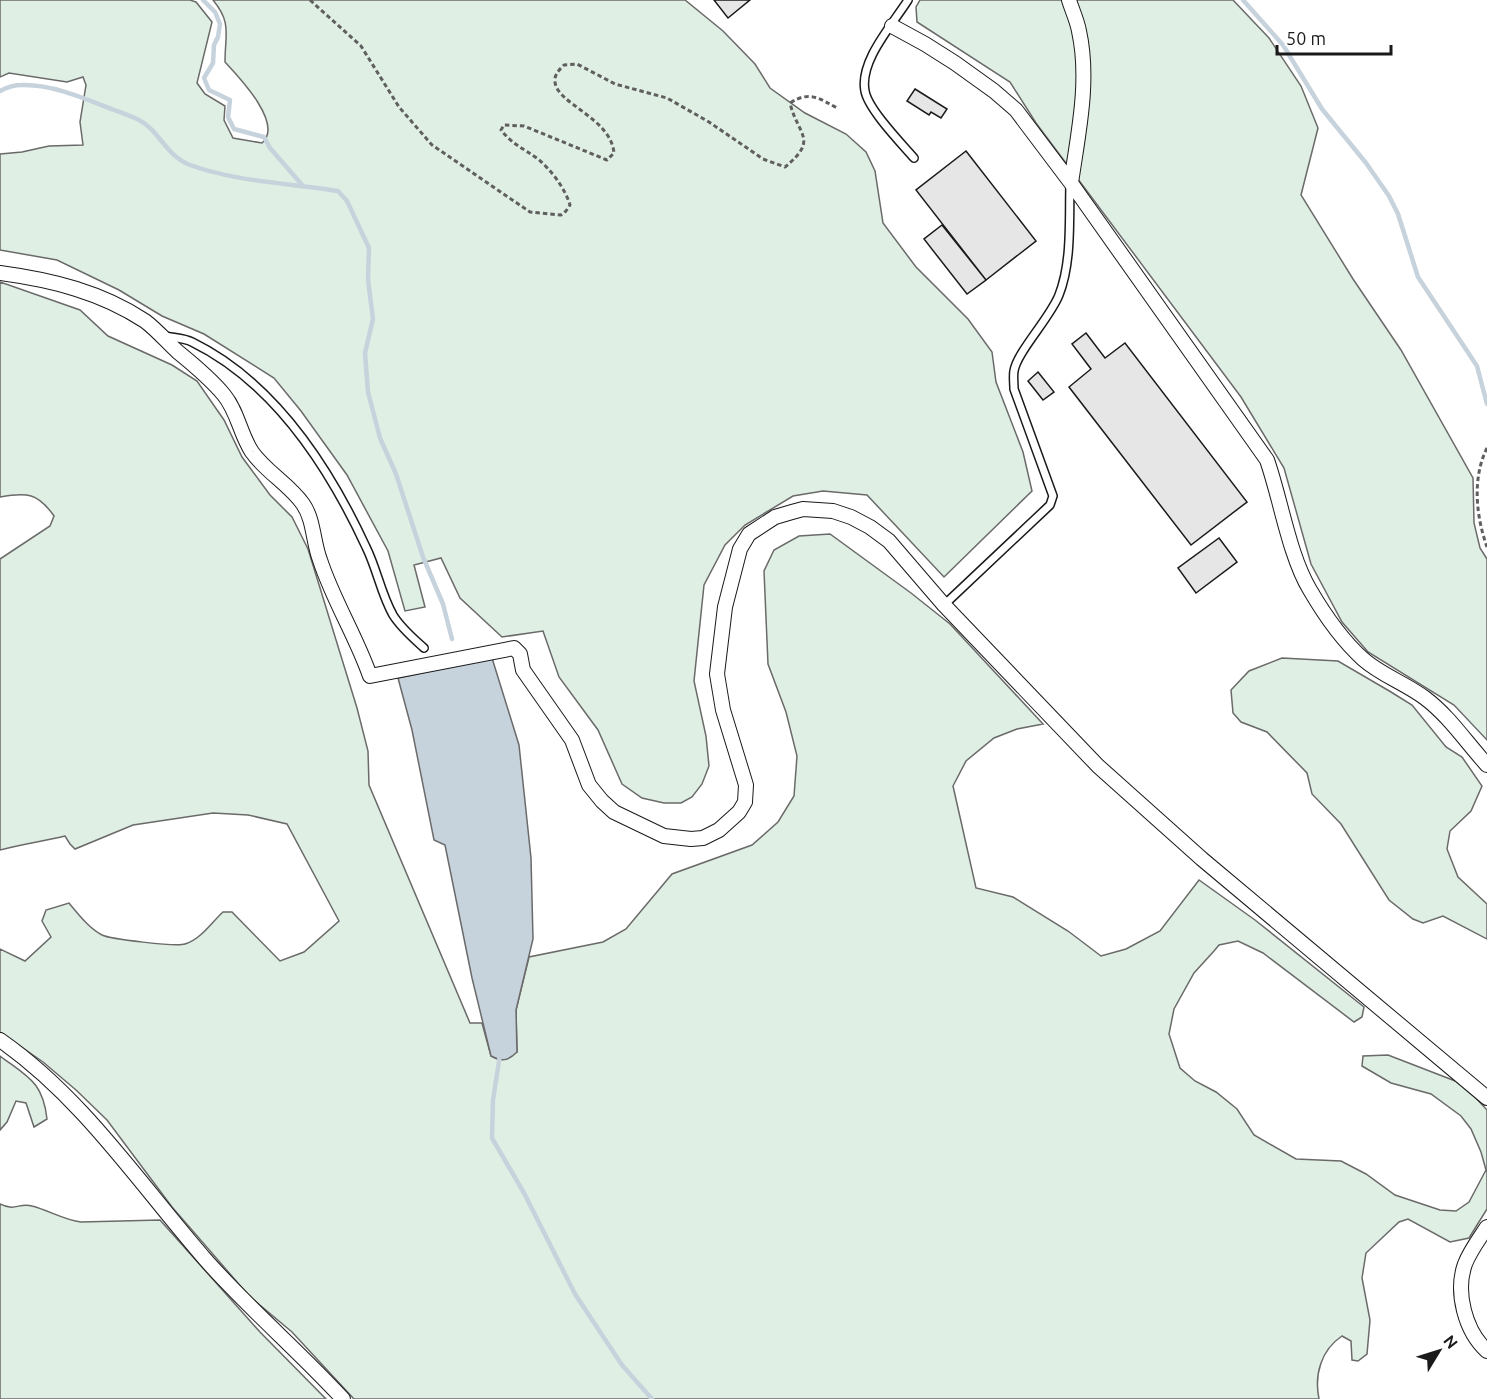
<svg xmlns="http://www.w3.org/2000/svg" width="1487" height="1399" viewBox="0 0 1487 1399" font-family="Ubuntu,sans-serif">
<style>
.green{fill:#e0efe3;stroke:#6a6a6a;stroke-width:1.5}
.water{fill:#c6d2dc;stroke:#6a6a6a;stroke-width:1.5}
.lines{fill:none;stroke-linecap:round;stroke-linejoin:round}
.stream{stroke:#c6d2dc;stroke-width:4.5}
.building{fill:#e6e6e6;stroke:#1a1a1a;stroke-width:1.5}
.lane-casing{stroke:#1a1a1a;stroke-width:10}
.street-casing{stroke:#1a1a1a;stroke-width:16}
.path{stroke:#5f5f5f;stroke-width:3;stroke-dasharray:4.5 3;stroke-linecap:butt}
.lane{stroke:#fff;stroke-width:7}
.street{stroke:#fff;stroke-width:14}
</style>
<rect width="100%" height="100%" fill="#fff"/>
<path class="green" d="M0,0H190L196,2L212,22L197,83L205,94L225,106L224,120L233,138L262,143C284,124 239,77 225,62C225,34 232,23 213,0H685L723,31L755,64L770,88L805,113L846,134L866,152L875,171L883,223L916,267L968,319L992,352L996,382L1023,452L1032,491L944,577L867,495L823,491L793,496L745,525L725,545L704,585L694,681L706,736L709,766L702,784L692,797L681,803H664L642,798L622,784L598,730L559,677L543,631L502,637L460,598L441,558L414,565L425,607L405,611L388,551L347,475L301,411L274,378L204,334L162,316L119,290L57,260L0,250V154L22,152L49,146L83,145L80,122L86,85L83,77L67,82L9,73L0,77Z
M920,0H1233L1269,38L1301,86L1318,128L1301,195L1353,279L1401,350L1473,478L1474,523L1480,548L1487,559V740L1454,705L1368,652L1342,622L1311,564L1284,468L1241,397L1036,123L1010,82L917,22L916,7Z
M0,282L80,310L108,336L172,365L197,381L224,420L242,457L270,495L292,517L308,549L357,708L368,751L369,785L470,1023H482L491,1056L517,1052L516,1010L529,957L603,942L626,929L672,874L752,845L778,822L794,796L797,756L786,712L768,664L764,571L774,550L799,536L830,534L911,593L950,624L1043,724L1017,729L994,738L966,761L953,786L976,888L1013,897L1068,931L1101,956L1126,949L1160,931L1199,880L1255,920L1364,1007L1362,1017L1354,1022L1263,953L1238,941L1219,945L1214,951L1194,973L1174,1009L1169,1034L1180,1068L1195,1081L1216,1092L1237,1109L1254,1135L1296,1159L1341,1161L1366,1174L1395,1195L1440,1210L1456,1211L1469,1202L1486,1170L1481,1152L1471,1129L1461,1116L1431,1094L1391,1083L1362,1066L1363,1056L1388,1055L1463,1084L1487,1110V1209L1469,1238L1450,1242L1408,1219L1399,1222L1366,1253L1362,1278L1370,1320L1367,1354L1358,1361L1352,1360L1351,1341L1342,1336C1321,1350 1314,1375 1319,1399H354L292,1332L250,1297L172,1207L107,1120L76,1090L43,1062L0,1032V949L25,961L51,937L42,921L46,910L69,903C79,915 89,928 102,935C110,939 176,947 185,944C201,939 211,923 223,912H232L280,961L304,952L339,921L287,824L248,815L213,813L133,825L75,849L70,844L65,836C44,841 22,844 0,850V559L50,526L54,516C38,493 27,492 0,497Z
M1282,658L1338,661L1391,692L1412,705L1446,747L1462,757L1482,786L1471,811L1450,831L1447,849L1458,877L1487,904V939L1443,916L1423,923L1413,919L1389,900L1341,824L1312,794L1307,773L1267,732L1241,722L1233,713L1231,690L1249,671Z
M0,1056C28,1077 43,1082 47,1119L34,1127L26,1103L16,1101L7,1122L0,1130Z
M0,1204C16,1212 19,1202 32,1206C48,1210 64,1220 81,1222L160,1220L260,1332L326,1399H0Z"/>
<path class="water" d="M492,658L519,745L531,858L533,939L516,1010L517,1052C508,1061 502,1062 491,1056L472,978L445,845L434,840L412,730L398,678Z"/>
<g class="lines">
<path class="stream" d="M203,0L215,12L220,24L218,37L214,45L213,63L204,78L209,90L230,100L228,117L234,129L264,137L270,148L303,186
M1243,0L1283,45L1322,109L1366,163L1389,196L1398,214L1418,277L1477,366L1487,404
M0,91C7,87 13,85 22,85C52,84 86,99 114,110C122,113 131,116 139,120C160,131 165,155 190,165C237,182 289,183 338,191L347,201L369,248L368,280L373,319L365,353L368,392L380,438L396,474L423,557L443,604L452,639
M500,1055L493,1100L492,1138L524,1193L575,1294L622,1365L652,1399"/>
</g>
<path class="building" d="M714,0H750L728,18Z
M915,89L947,109L941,118L931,112L929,115L907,101Z
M966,151L1036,241L986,280L916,190Z
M942,225L986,280L967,294L924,239Z
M1086,333L1105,358L1125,343L1247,502L1191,545L1069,387L1091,369L1072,344Z
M1038,372L1054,392L1043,400L1028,381Z
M1219,538L1237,562L1196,593L1178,568Z"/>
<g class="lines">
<g class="lane-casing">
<path id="lane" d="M908,0C893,24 859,61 865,91C868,109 901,143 914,158
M165,336C174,338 184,338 192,342C274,382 329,467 366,547C377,569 381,594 393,615C401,628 413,638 424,648
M944,605L1050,505L1053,496L1014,389C1014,383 1013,376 1014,371C1017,352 1050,318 1059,295C1072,262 1069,220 1070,185"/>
</g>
<g class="street-casing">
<path id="street" d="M1069,0C1072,10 1077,20 1079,31C1090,81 1078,134 1071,183
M892,26L925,44L955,63L994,91L1016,110L1071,183L1267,460C1281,500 1289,555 1310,590C1324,614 1342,640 1363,659C1381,675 1405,683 1425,698C1449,716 1466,742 1487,765
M0,273C52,280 101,292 145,321C157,330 167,342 178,352C194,365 211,379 224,395C238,412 240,434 252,452C266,472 289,484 303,504C314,520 313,542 320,560C333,600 356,636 370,676L514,648L520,654L523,670L572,740L589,785L602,801L614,812L664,836L691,839L703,838L719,830L739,812L745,802L746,785L723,710L717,674L725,607L740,549L749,534L775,517L792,512L803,509L833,511L851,517L870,527L889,541L944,605L1098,766L1202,859L1487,1098
M0,1040C83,1098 139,1183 205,1259C248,1308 299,1351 343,1399
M1487,1227C1479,1239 1470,1251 1465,1264C1455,1292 1465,1331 1487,1351"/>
</g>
<path class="path" d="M310,0L361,46L399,107L432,145L530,212L561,215L566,211L570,205C565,188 551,170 538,159C523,148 513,145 501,130L504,125L524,126L607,160L614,153C611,118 557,104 555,82C554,75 559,70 564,65L577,64L615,84L667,98L709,122L763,159L785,167C819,139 798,136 790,103C810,90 820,99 839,109
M1487,448C1472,478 1476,516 1487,547"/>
<use href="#lane" class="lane"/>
<use href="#street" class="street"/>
</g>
<g transform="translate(1439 1351) rotate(52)" stroke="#ffffff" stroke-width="4.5" paint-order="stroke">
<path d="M0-4.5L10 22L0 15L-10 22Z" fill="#1a1a1a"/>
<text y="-9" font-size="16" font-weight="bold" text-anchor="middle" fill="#1a1a1a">N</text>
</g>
<path d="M1277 45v9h114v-9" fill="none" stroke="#1a1a1a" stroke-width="3"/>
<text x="1286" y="45" font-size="18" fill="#1a1a1a" stroke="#ffffff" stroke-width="4.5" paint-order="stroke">50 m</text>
</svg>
